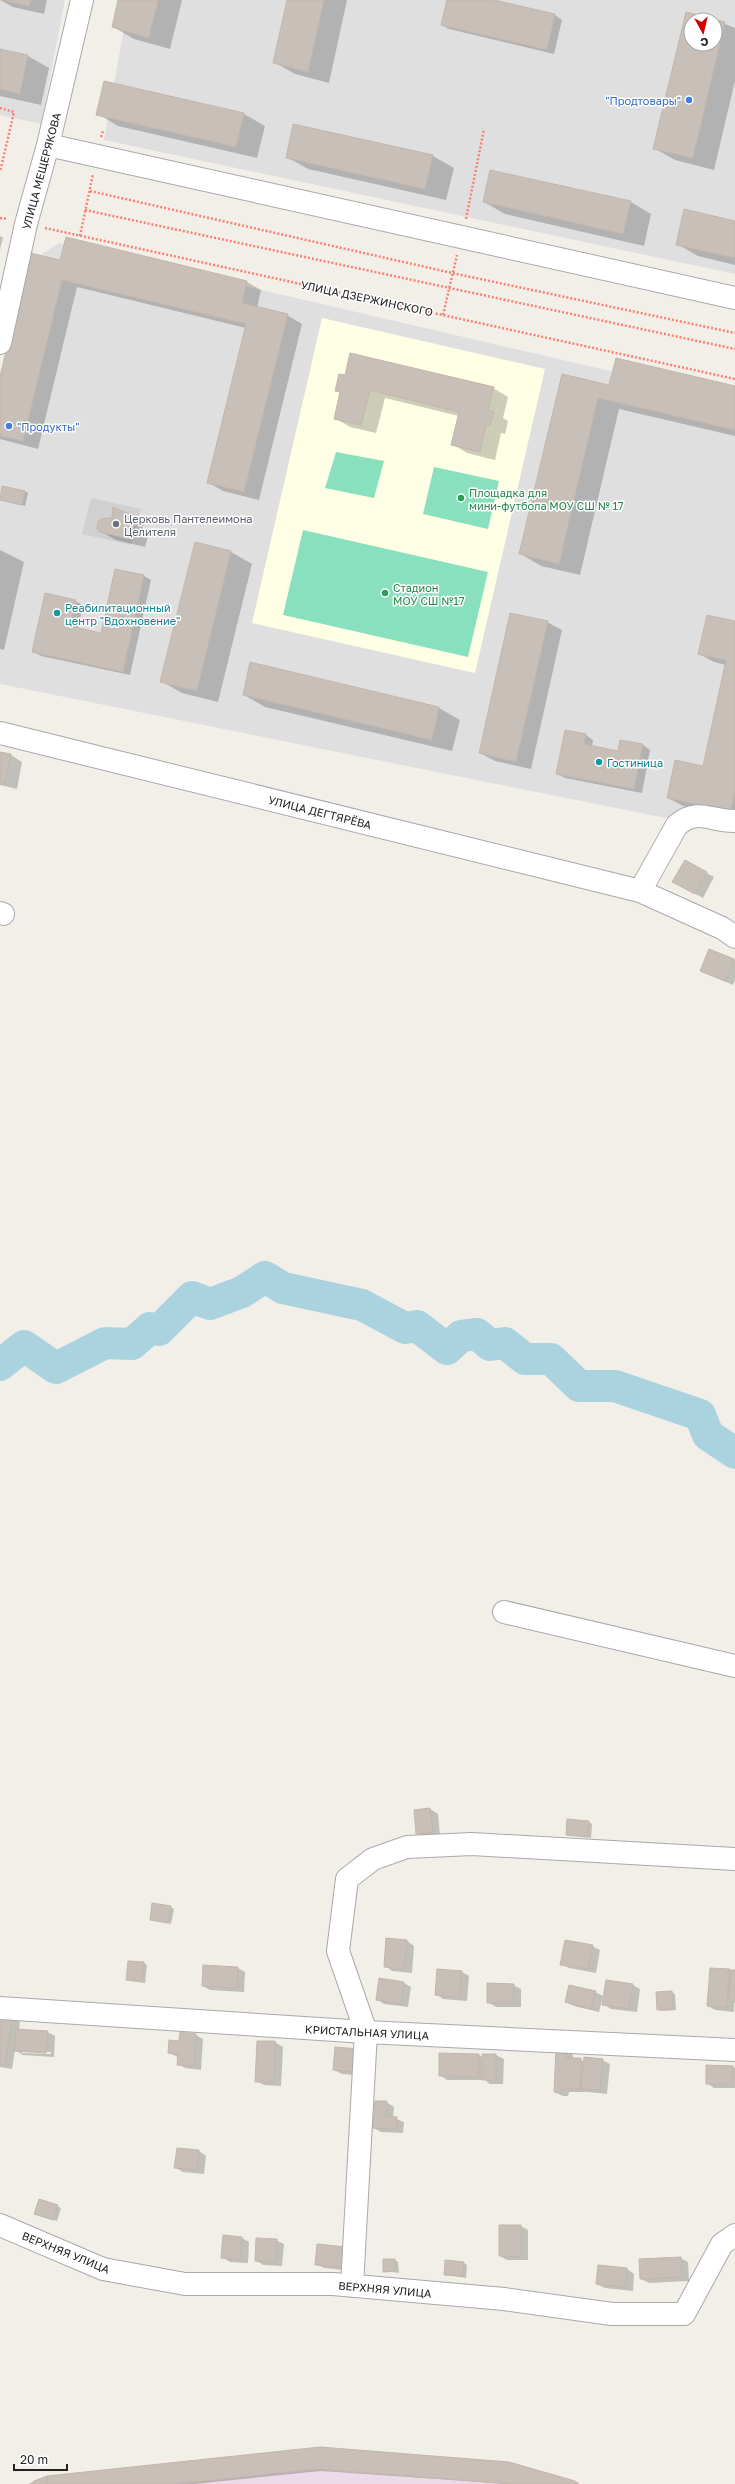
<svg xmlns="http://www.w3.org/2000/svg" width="735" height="2484" viewBox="0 0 735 2484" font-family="'Golos Text',sans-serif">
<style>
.residential{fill:#e0dfdf;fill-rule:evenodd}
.industrial{fill:#ebdbe8}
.education{fill:#ffffe5}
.religious{fill:#d0d0d0}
.pitch{fill:#88e0be}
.shadow{fill:#0003;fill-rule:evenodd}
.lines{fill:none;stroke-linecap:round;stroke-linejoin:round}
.river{stroke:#aad3df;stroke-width:32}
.building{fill:#c7bfb8;stroke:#c4b6ab;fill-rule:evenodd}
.minor-casing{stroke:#a9a9a9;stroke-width:24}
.path{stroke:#fa8072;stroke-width:2.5;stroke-dasharray:2 2;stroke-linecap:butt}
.minor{stroke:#fff;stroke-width:22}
.shop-dot{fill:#3f7fe0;stroke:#fff;stroke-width:1.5}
.leisure-dot{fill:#2e9e5b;stroke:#fff;stroke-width:1.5}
.worship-dot{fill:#6b7280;stroke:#fff;stroke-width:1.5}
.culture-dot{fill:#0f9aa8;stroke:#fff;stroke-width:1.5}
.labels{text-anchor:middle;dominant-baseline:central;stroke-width:3;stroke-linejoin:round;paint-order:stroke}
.shop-label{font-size:11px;fill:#366cbe;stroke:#fff;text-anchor:end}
.street-label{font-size:11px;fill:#222;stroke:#fff}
.leisure-label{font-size:11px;fill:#27864d;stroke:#fff;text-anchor:start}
.worship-label{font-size:11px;fill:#5b616d;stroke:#fff;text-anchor:start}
.culture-label{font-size:11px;fill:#0d838f;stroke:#fff;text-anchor:start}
</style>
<rect width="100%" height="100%" fill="#f2efe9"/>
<path class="residential" d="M0,0H65L41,124L0,115Z
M129,0H735V274L104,140ZM691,20H715V44H691Z
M59,243L735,400V832L0,684V397L30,262Z"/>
<path class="industrial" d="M320,2447L509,2462L575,2481L579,2484H30L47,2476Z"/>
<path class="education" d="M322,318L545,369L475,673L252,623Z"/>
<path class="religious" d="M91,498L141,509L131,545L82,534Z"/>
<path class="pitch" d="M336,452L384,461L374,498L325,488Z
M434,467L499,481L488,529L423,514Z
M303,530L488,572L468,657L283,615Z"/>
<path class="shadow" d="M0,0H47L44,14L13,7Z
M119,0H182L170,49L134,39L113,27Z
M288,0H347L329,83L295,74L274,62Z
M448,0H490L555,15L562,20L554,54L449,29L442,25Z
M686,14L714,20H691V44H715V20L735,28V81L714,170L675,160L654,148Z
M0,50L28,56L49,68L41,105L0,96Z
M105,83L244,114L265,126L257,158L118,126L98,114Z
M294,125L433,156L454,168L446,200L308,169L287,157Z
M484,202H631L651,214L644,246L505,214Z
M735,222V265L698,256L677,244Z
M0,236L3,238L0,249Z
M61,261L247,282L261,290L257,308L287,315L302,324L259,500L223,491L209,483L246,328L77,287L38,449L0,439V380Z
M563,375L610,386L735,387V436L619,409L580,575L541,566L521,554Z
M493,388L508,397L503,418L508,421L505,434L501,433L495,460L467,453L452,444L459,416L385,398L376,433L350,427L335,418L341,393L336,390Z
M25,491L28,493L25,506L0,500Z
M114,508L144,523L142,528L149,532L145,547L116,540L100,531L113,518Z
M196,543L231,552L252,564L218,702L182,693L161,681Z
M0,550L24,562L4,650L0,649Z
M116,570L144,576L151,580L130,675L41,656L33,651L75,601L83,605L78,629L102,634Z
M547,622L562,630L531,769L495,761L480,753Z
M735,622V817L683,806L668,798L704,768L726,665L714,662L699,654Z
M251,664L439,708L460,720L452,751L265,707L244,695Z
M566,731L586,735L593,740L592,747L619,752L621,741L643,745L650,750L642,793L565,778L557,773Z
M0,753L11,755L22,762L17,789L0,785Z
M685,861L714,877L703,898L681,886Z
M710,950L735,960V979L733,985L701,971Z
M430,1809L438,1814L440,1836L425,1838L417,1833Z
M589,1822L592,1824L591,1838L567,1834Z
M170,1907L174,1909L171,1924L151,1919Z
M407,1941L414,1946L412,1973L392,1971L385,1966Z
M592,1946L600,1950L596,1973L569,1968L561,1964Z
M144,1963L147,1965L145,1983L127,1980Z
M238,1968L245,1972L244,1992L210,1990L203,1986Z
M730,1970L735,1971L734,2012L715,2010L708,2006Z
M462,1972L469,1976L467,2001L443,1999L436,1994Z
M404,1983L411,1987L408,2007L384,2004L377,1999Z
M513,1985L521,1989V2007H496L488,2002Z
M633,1985L640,1989L637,2012L611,2009L603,2004Z
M595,1992L603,1996L599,2012L574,2006L566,2002Z
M672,1992L675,1994L676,2010L661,2011L658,2009Z
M0,2016L12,2018L20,2022L19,2030L47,2032L55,2036L54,2057L23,2055L15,2050L12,2069L0,2067ZM22,2051L51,2052V2054L22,2053Z
M196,2035L203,2039L201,2070L185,2068L178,2064V2057L169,2053Z
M258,2042H275L283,2047L281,2086L264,2085L256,2081Z
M336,2048L365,2076L342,2074L334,2070Z
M566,2051L573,2055V2059L584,2061L602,2060L610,2064L607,2094L588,2092H569L568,2096H563L555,2092Z
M479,2055L483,2058V2055H496L504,2059L503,2084H490L485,2080H447L440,2075Z
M733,2067L735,2068V2088H714L707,2083Z
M386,2102L394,2107L393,2118L404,2122L403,2133L381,2132L374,2128Z
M199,2151L206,2156L204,2174L183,2172L176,2168Z
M57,2206L61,2208L57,2221L39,2215Z
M521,2226L528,2230V2260H507L500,2256Z
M224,2236L242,2238L249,2242L248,2263L230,2262L222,2257Z
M276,2240L284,2244L282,2266L263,2265L256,2260Z
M318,2245L352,2271L324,2268L316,2264Z
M680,2258L688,2262L689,2281L649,2283L641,2279Z
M395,2260L398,2262L399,2273L384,2271Z
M464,2263L467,2265L466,2278L445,2275Z
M599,2266L627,2269L634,2274L633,2291L605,2288L597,2284Z
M320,2448L579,2484H511L321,2471L194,2484H32Z"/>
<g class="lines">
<path class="river" d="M0,1365L24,1346L56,1368L105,1343L132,1344L150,1328L159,1330L192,1297L210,1304L242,1292L265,1277L283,1288L362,1305L405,1328L417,1326L447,1349L461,1336L477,1334L490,1345L505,1343L525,1359H551L579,1386H615L700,1415L708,1435L735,1453"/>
</g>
<path class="building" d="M1,0H31L29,6Z
M118,0H158L149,38L112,27Z
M287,0H324L308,72L273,63Z
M447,0H494L555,14L547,50L441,25Z
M686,12L725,22L693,158L653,149ZM691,20H715V44H691Z
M0,49L28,55L20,94L0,89Z
M104,81L244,113L236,147L96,115Z
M293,124L433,155L425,189L286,158Z
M490,170L631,201L623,234L483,202Z
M684,209L735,221V258L676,245Z
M66,237L247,281L242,303L288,314L244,492L207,483L246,324L62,280L23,441L0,436V376L30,253L60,260Z
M350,353L494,387L488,410L494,412L490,426L486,425L480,452L451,445L459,412L370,390L361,425L334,419L340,392L335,391L339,374L345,375Z
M616,358L735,386V430L598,398L559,564L519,554L562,374L609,385Z
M2,486L25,491L22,505L0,500Z
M113,507L129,514L127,521L135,523L130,539L100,532L97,529L98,522L101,519L112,518Z
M195,542L231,551L197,691L160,682Z
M115,569L144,575L123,672L32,652L45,593L76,600L70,626L101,633Z
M510,613L548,621L516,762L479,753Z
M707,615L735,621V791L730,812L667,798L675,760L703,766L726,660L698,654Z
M250,662L439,707L432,740L243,695Z
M565,730L586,734L584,744L618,751L620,740L643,744L634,789L556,774Z
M0,752L11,754L5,783L0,782Z
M685,860L707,872L695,894L672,882Z
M709,949L734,959L725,981L700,971Z
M430,1808L433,1832L416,1834L414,1810Z
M567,1819L589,1821L587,1837L566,1835Z
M152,1903L171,1906L168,1923L150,1920Z
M386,1938L407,1940L404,1969L384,1967Z
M565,1940L593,1945L588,1969L560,1965Z
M128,1961L144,1962L142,1982L126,1980Z
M203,1965L238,1967L237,1988L202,1986Z
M710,1968L730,1969L726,2008L707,2006Z
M437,1969L462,1971L459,1997L435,1995Z
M731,1970H735V2002L729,2001Z
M379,1978L404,1982L401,2004L376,2000Z
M606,1980L633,1984L629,2009L602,2005Z
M487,1983L514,1984L513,2003H487Z
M569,1985L596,1991L591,2009L565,2002Z
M672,1991L673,2009L657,2010L656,1992Z
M0,2015L13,2017L5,2065L0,2064Z
M16,2029L48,2031L46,2053L14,2051Z
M180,2032L196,2034L194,2066L177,2065L178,2054L168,2053L169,2040L179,2041Z
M257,2041H275L274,2082H255Z
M335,2047L359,2049L357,2072L333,2070Z
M556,2050H566V2058H581L580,2089H561V2093L554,2092Z
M439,2053L479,2054L478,2077L439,2076Z
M482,2054H496V2080H482Z
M584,2057L603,2059L600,2090L581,2089Z
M706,2065L733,2066L732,2084H706Z
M375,2101H387L386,2116L397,2117L396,2130L373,2128Z
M177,2148L199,2150L197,2170L174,2168Z
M39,2199L58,2205L53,2220L34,2214Z
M499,2225H521V2257L499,2256Z
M223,2235L242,2237L240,2260L221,2258Z
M256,2238L277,2239L275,2263L255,2261Z
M317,2244L346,2247L344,2267L315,2265Z
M681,2257L682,2277L640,2279L639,2259Z
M383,2259H395L396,2271L383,2272Z
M445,2260L464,2262L463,2276L444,2275Z
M598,2265L627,2268L625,2287L596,2284Z
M320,2447L509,2462L575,2481L579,2484H511L316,2469L176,2484H48L47,2476Z
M47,2476L48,2484H30L34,2481Z"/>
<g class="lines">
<g class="minor-casing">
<path id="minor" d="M48,145L735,298
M0,343L26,224L48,145L82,0
M0,733L640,891L722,928L735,937
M640,891L677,825C699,807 711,822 735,821
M0,913L3,914
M504,1612L735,1666
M0,2008L366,2032L735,2050
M0,2225L103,2269L185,2284H333L504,2299L612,2314H684L722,2244L735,2235
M352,2286L366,2032L338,1951L347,1879L373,1859L407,1847L472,1844L735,1859"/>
</g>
<path class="path" d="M0,108L14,112L0,172
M101,137L103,131
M90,191L452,273L735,333
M85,210L735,349
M0,218L7,219
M466,219L484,129
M45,228L735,379
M80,236L93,174
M443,315L457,255"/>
<use href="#minor" class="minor"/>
</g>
<g class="shop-dot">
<circle cx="689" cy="100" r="4"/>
<circle cx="9" cy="426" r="4"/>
</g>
<g class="leisure-dot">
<circle cx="461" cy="498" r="4"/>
<circle cx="385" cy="593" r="4"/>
</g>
<circle class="worship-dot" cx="116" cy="524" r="4"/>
<g class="culture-dot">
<circle cx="57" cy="613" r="4"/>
<circle cx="599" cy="762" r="4"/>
</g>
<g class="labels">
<g class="shop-label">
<text x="681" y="100">"Продтовары"</text>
<text x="17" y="426" text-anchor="start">"Продукты"</text>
</g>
<g class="street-label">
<text transform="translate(41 171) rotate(-75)">УЛИЦА МЕЩЕРЯКОВА</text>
<text transform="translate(367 298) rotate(12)">УЛИЦА ДЗЕРЖИНСКОГО</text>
<text transform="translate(320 812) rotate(14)">УЛИЦА ДЕГТЯРЁВА</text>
<text transform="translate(367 2032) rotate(3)">КРИСТАЛЬНАЯ УЛИЦА</text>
<text transform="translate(66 2252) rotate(22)">ВЕРХНЯЯ УЛИЦА</text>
<text transform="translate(385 2289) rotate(5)">ВЕРХНЯЯ УЛИЦА</text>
</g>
<g class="leisure-label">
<text x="469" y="492">Площадка для<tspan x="469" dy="13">мини-футбола МОУ СШ № 17</tspan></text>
<text x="393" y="587">Стадион<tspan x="393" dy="13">МОУ СШ №17</tspan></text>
</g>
<g class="worship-label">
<text x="124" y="518">Церковь Пантелеимона<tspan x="124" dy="13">Целителя</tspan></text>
</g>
<g class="culture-label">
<text x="65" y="607">Реабилитационный<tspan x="65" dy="13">центр "Вдохновение"</tspan></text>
<text x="607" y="762">Гостиница</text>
</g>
</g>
<g transform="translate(703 32) rotate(172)"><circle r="19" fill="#ffffff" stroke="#a7a7a7"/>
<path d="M0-3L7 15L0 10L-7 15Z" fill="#d40000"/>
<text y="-6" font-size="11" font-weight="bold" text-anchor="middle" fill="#222222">С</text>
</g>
<path d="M14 2464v6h53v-6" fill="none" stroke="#222222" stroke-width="2"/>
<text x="20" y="2464" font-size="12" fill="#222222" stroke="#ffffff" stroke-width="3" paint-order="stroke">20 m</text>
</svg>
